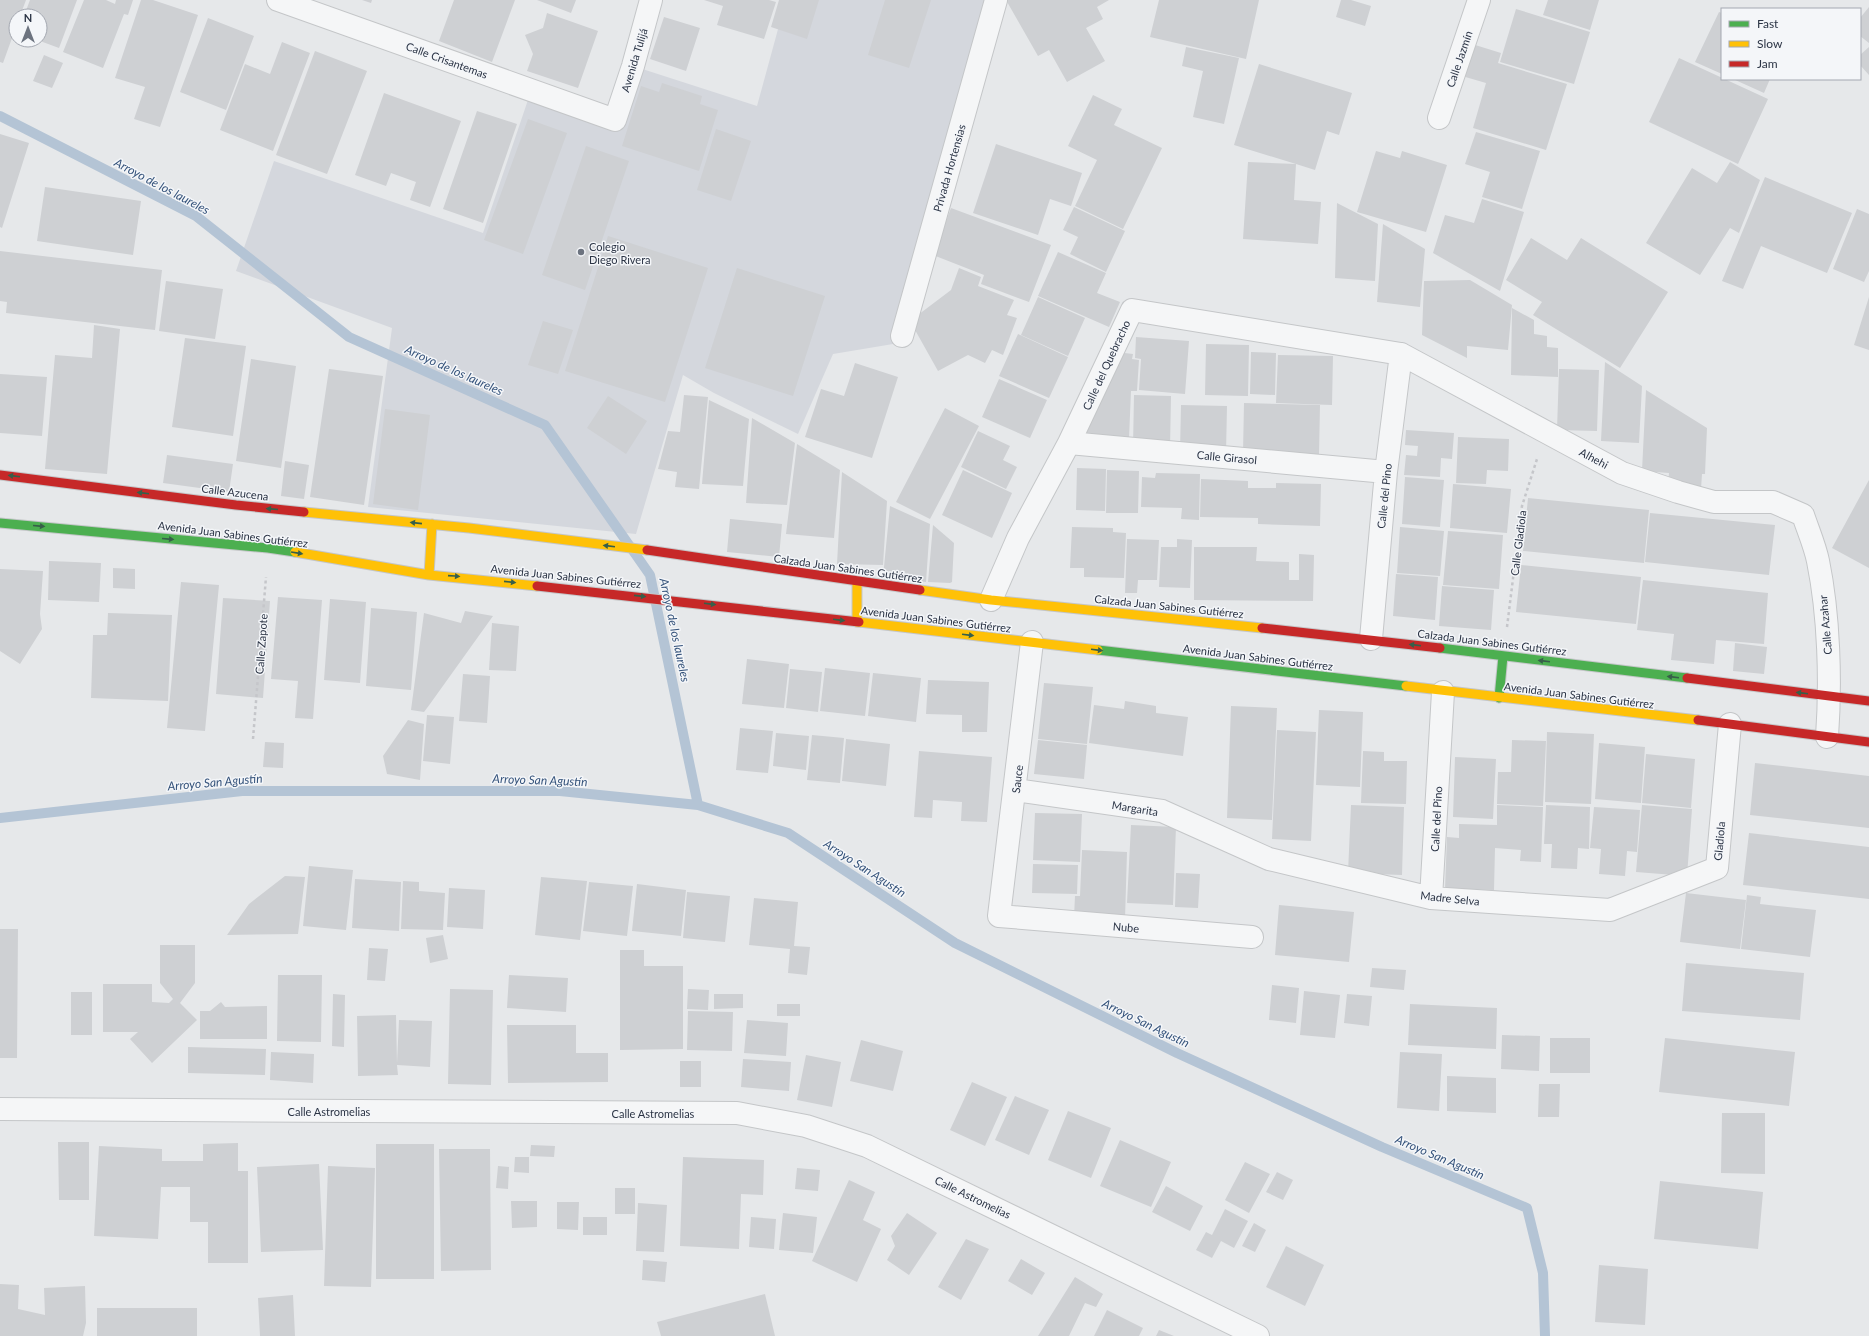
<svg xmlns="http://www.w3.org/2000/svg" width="1869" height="1336" viewBox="0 0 1869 1336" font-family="Lato,sans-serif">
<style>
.built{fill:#d4d7dd}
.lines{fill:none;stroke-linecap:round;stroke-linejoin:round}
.stream{stroke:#b4c4d5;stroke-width:10}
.building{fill:#ced0d3}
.street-casing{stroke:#c4c6c8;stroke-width:24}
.fast-casing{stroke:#c4c6c8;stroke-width:11}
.slow-casing{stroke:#c4c6c8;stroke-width:11}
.jam-casing{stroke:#c4c6c8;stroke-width:11}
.path{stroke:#c5c6ca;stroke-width:2.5;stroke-dasharray:3 3;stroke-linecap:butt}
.street{stroke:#f5f6f7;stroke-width:22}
.fast{stroke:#4caf50;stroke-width:9}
.slow{stroke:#ffc107;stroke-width:9}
.jam{stroke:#c62828;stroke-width:9}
.oneway{fill:#375f49}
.poi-dot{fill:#6c737f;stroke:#f4f6f9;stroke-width:1.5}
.labels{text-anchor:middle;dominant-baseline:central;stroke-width:3;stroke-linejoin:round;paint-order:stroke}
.street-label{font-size:11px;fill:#2b3445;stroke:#f4f6f9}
.poi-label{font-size:11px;fill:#2b3445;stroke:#f4f6f9;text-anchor:start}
.water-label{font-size:12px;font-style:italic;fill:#34527a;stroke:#f4f6f9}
</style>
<rect width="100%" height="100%" fill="#e6e8ea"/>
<path class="built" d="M786,0H993L893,344L833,354L798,434L714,393L683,375L636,534L368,507L392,328L236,271L274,161L483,233L531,91L615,120L633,66L757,106Z"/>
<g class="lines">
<path class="stream" d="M0,116L196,216L349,337L545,425L650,575L698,805
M0,818L242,791H560L698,805L788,833L955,943L1177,1053L1382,1147L1527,1208L1543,1273L1545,1336"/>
</g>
<path class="building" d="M0,0H26L20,16H16V27L3,63L0,62Z
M30,0H77L59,48L40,41V16H24Z
M84,0H106L115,4L116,0H133L128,15L124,14L103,68L63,52Z
M141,0H153L198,15L160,127L134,119L145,87L115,78Z
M362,0H372L371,3Z
M454,0H515L492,62L439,41Z
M537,0H576L571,13Z
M704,0H769L776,2L764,39L717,25L723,6Z
M779,0H819L807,39L771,27Z
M885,0H931L909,68L868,55Z
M1006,0H1109L1097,7L1103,19L1086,28L1105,61L1067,82L1049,50L1038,56Z
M1159,0H1259L1246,59L1150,37Z
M1341,0H1351L1371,6L1365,26L1336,17Z
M1548,0H1599L1590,30L1543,15Z
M1869,7V43L1860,36V18Z
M1516,9L1590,32L1574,84L1500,62Z
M1719,12L1722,13V74L1695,62Z
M547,13L598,31L578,88L527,71L533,54L525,35L543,28Z
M664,17L700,28L686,71L650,59Z
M208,18L254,36L226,110L180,92Z
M282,42L310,53L273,151L220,130L245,64L270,74Z
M1472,44L1501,53L1498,63L1567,84L1546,150L1473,128L1486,83L1462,76Z
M1186,47L1239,58L1224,124L1193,117L1203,71L1182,66Z
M1869,47V75L1860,65V55Z
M315,51L367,71L327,174L276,155Z
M44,55L63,63L52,88L33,81Z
M1679,58L1768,99L1738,164L1649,122Z
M1259,64L1352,93L1339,135L1327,131L1315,170L1296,164L1294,200L1321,202L1318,244L1243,239L1248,162L1296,164L1234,145Z
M1733,79H1770L1764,93Z
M662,83L702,96L700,104L718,110L699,171L622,146L641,86L659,92Z
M384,93L461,121L430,207L410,200L416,182L391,173L386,186L355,175Z
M1093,95L1122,109L1114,125L1162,148L1123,229L1075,206L1097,160L1068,146Z
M477,111L517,124L483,223L443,209Z
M528,119L567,133L523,254L484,240Z
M716,129L751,141L731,201L697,190Z
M1476,132L1540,151L1522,209L1482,197L1490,172L1465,164Z
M0,134L29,143L2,228L0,227Z
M996,144L1082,173L1071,206L1050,199L1038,235L973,213Z
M586,146L629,161L585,290L542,275Z
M1376,151L1400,158L1402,151L1447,165L1426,232L1357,212Z
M1730,162L1760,180L1739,233L1730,228L1700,275L1646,243L1692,168L1717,183Z
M1765,177L1852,213L1827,273L1761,246L1743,289L1722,281Z
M45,187L141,201L133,255L37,241Z
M1482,199L1524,212L1500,291L1433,253L1445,215L1474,223Z
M1337,203L1378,224L1375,281L1335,278Z
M1074,207L1125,231L1106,272L1070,254L1078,237L1063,230Z
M951,208L1051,245L1029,302L981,284L984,275L933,255Z
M1857,209L1869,214V271L1864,282L1833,269Z
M1383,224L1425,249L1420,307L1377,302Z
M608,236L708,268L665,402L565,371Z
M1531,238L1567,260L1581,238L1668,292L1620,368L1533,315L1542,302L1506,280Z
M0,251L162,270L155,330L6,313L7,302L0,301Z
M1058,252L1106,273L1097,293L1120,302L1109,327L1038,296Z
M737,268L825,296L793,396L705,368Z
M959,268L981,277L978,286L1014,300L1007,315L1017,318L1003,355L992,350L985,363L968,355L938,371L910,321L951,290Z
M1470,280L1512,305L1508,350L1467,346V358L1422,335L1424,281Z
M166,281L223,289L215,339L159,331Z
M1038,297L1085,318L1068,356L1021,335Z
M1869,297V350L1854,345Z
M1512,308L1534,320V334L1547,336V347L1558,348V377L1511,375Z
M543,321L573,330L558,374L528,365Z
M94,325L120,329L107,474L45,469L55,355L92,358Z
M1018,334L1068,357L1049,398L999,376Z
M1136,337L1189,341L1185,394L1139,390L1141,359L1135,358Z
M185,338L246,346L233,436L172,427Z
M1206,344L1249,345L1248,396L1205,395Z
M1116,352L1133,354L1132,359L1139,360L1137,391H1131L1129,438L1084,434Z
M1251,352L1276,353L1275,395L1250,394Z
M1278,355L1333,356L1332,405L1276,403Z
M251,359L296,366L281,468L236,461Z
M1605,362L1642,386L1639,443L1601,441Z
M855,363L898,377L872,458L805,437L821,389L844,396Z
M329,369L383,376L364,505L310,497Z
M1559,369L1599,370L1597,431L1557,430Z
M0,374L47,377L42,436L0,433Z
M999,379L1047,400L1030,438L982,417Z
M1646,390L1707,428L1705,474H1702L1701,489L1668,487L1669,473L1642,471Z
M684,395L708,397L699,489L675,487L677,472L658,469L668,431L680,432Z
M1134,395L1171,396L1170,448L1133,447Z
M608,396L647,421L626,454L587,428Z
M709,400L749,419L743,486L702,484Z
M1244,403L1320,405L1319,455L1243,453Z
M1181,405L1227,406L1226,453L1180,452Z
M945,408L979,426L930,519L896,502Z
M385,409L430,415L418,510L373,504Z
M752,418L795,443L787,505L746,503Z
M1406,430L1454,433L1452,459L1441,458L1440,477L1404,475L1406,455L1417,456L1418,446L1405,445Z
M978,431L1010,446L1003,460L1017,467L1006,489L961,467Z
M1458,437L1509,439L1508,471L1487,470L1486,484L1456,483Z
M797,444L840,470L834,538L786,534Z
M167,455L233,464L229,492L163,483Z
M285,461L309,465L304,499L281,496Z
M1077,468L1106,469L1105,511L1076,510Z
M963,470L1012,493L992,538L942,515Z
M1107,470L1139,471L1138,513H1106Z
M842,472L887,501L883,565L837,564Z
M1156,473L1200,474L1199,520L1181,519L1182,508L1141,507L1142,477L1155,478Z
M1405,477L1444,480L1440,527L1402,524Z
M1201,479L1248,481V488H1276V483L1321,484L1320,526L1258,524V518L1200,517Z
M1869,480V568L1832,548Z
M1453,484L1511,489L1507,533L1450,528Z
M1528,498L1649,510L1644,563L1523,551Z
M890,506L930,524L926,582L883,577Z
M1650,513L1775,525L1769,575L1645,562Z
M730,519L782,524L779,557L727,552Z
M933,525L954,543L952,582L950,583L928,582Z
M1072,527L1113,528V532L1126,533L1124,578L1084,577V568H1070Z
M1400,527L1444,531L1440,576L1397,573Z
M1448,531L1503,535L1499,589L1443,585Z
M1127,539L1159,540L1157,580H1138L1137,593H1125Z
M1177,539L1192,540L1190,588L1159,587L1161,547H1177Z
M1194,547H1257L1256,561L1289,562V580H1299V554L1314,555L1313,601L1194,600Z
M49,561L101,563L99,602L48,600Z
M1521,565L1641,577L1636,624L1516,612Z
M113,568L135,569V589L113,588Z
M0,569L43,571L40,614L42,629L20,664L0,651Z
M1396,574L1438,577L1435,620L1393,616Z
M1643,580L1768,593L1764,644L1716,640L1714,664L1671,660L1674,634L1637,630Z
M181,582L219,585L205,731L167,728Z
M1442,586L1494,590L1491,630L1439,626Z
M278,597L322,600L313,719L295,718L298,681L271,679Z
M223,598L270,601L263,698L216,694Z
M330,599L366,602L360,683L324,680Z
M371,608L417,612L411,690L366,686Z
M465,611L493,616L430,704L424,712L411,710L424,613L461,623Z
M108,613L172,615L168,701L91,698L93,635H107Z
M492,623L519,626L516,671L489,670Z
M1735,643L1767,647L1764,674L1733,671Z
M747,659L789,664L784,708L742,704Z
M825,668L870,673L865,716L820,711Z
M790,669L822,672L818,712L786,708Z
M873,673L921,678L916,722L868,716Z
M463,674L490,676L487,723L459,721Z
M928,680L989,682L987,732H962V715L926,714Z
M1044,683L1093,687L1087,744L1038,739Z
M1125,701L1156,706V713L1188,717L1183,756L1089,743L1094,705L1124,709Z
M1231,706L1277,708L1272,820L1227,818Z
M1319,710L1363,712L1360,787L1316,785Z
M427,715L454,717L450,764L423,761Z
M408,720L424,724L420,780L387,774L383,756Z
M740,728L773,731L768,773L736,770Z
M1277,730L1316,732L1311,841L1272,839Z
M1547,732L1594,734L1591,804L1545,802Z
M776,733L809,736L806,770L773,766Z
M812,735L844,738L840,783L807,780Z
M846,739L890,744L886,786L842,781Z
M1038,740L1087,745L1084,779L1034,774Z
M1512,740L1546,741L1543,806L1497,804L1498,772H1511Z
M265,742L284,743L283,768L263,767Z
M1599,743L1645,747L1641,803L1595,799Z
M919,751L992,757L987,822L961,821L962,802L933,800L932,818L914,817Z
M1363,751L1384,752V761H1407L1406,804L1361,803Z
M1646,754L1695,759L1691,808L1642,803Z
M1455,757L1496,759L1493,819L1453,817Z
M1755,763L1869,776V828L1750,815Z
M1351,805L1404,807L1402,875L1348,873Z
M1497,805L1543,807L1541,862L1520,861L1521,850L1495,848L1494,890L1445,889L1447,837L1459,838V824L1497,825Z
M1546,805L1590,807L1589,849L1578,848L1577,869L1551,868L1552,844H1544Z
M1642,805L1692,809L1687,876L1636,872Z
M1594,807L1640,810L1637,852L1627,851L1625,876L1599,874L1601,849L1590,848Z
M1035,813L1082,814L1080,862L1033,860Z
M1131,825L1176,827L1173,905L1127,903Z
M1749,833L1869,847V899L1743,885Z
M1082,850L1127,852L1125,919L1074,917L1075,896H1080Z
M1033,864L1078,865L1077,894L1032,893Z
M309,866L353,870L346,930L303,926Z
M1176,873L1200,874L1198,908L1175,907Z
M285,876L305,877L298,934L227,935L249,904Z
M541,877L587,881L580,940L535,935Z
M355,879L401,882L399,931L352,928Z
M403,881L419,882V891L445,893L443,930L401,929Z
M589,882L633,886L627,936L583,931Z
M637,884L686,890L681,936L632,931Z
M449,888L485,890L483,929L447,927Z
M687,892L730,896L725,942L683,938Z
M1686,893L1746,900L1740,949L1680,942Z
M1747,895L1761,897L1760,904L1816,910L1810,957L1741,949Z
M754,898L798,902L794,946L810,947L807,975L788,973L790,949L749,945Z
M1279,905L1354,912L1349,962L1275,955Z
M0,929H18L17,1058H0Z
M443,935L448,959L430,963L426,938Z
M160,945H195V983L180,1003L197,1020L152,1063L130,1039L138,1032H103V984H152V1002L169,1003L173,999L160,983Z
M369,948L388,949L385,981L367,980Z
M620,950H644V966H683V1049L620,1050Z
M1686,963L1804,973L1800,1020L1682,1011Z
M1372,968L1406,970L1404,990L1370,987Z
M278,975H322L321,1042L277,1041Z
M509,975L568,978L566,1012L507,1008Z
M1272,985L1299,988L1296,1023L1269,1020Z
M450,989L493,990L491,1085L448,1084Z
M688,989L709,990L708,1010L687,1009Z
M1304,991L1340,995L1335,1038L1300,1035Z
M71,992H92V1035H71Z
M333,994L345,995L344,1047L332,1046Z
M714,994H743V1008L714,1009Z
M1347,994L1372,996L1369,1026L1344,1023Z
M221,1002L225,1007L267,1006V1039H200V1011H210Z
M777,1004H800V1016H777Z
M1410,1004L1497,1008L1496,1049L1408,1045Z
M688,1011L733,1012L732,1051L687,1050Z
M396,1015L397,1063L399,1020L432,1021L430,1067L397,1065L398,1075L358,1076L357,1016Z
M747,1020L788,1023L786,1056L744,1053Z
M507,1025H576V1053H608V1082L508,1083Z
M1502,1035L1540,1036L1539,1071L1501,1069Z
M1550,1038H1590V1073H1550Z
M1665,1038L1795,1052L1789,1106L1659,1092Z
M861,1040L903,1051L893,1091L850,1081Z
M188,1047L266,1049L265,1075L188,1073Z
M271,1052L314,1054L313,1083L270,1080Z
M1400,1052L1442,1054L1439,1111L1397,1108Z
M806,1055L841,1062L832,1107L797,1100Z
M743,1059L791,1062L789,1091L741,1087Z
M680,1061H701V1087H680Z
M1447,1076L1496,1078V1113L1447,1111Z
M972,1082L1007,1097L985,1146L950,1130Z
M1539,1084H1560L1559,1117H1538Z
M1015,1096L1049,1110L1029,1155L995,1140Z
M1068,1111L1111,1128L1091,1178L1048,1160Z
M1722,1113H1765V1174L1721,1173Z
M1120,1140L1171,1162L1151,1207L1100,1186Z
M58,1142H89V1200H59Z
M238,1143V1171H248V1263H208V1222H190V1187H161L158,1239L94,1236L99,1146L162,1149V1161H203V1144Z
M376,1144H434V1279H376Z
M531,1145L555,1146L554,1157L530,1156Z
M439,1149H490L491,1270L441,1271Z
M515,1157H529V1173L514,1172Z
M683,1157L764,1160L763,1195L741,1194L739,1249L680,1246Z
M1245,1162L1270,1174L1249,1213L1225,1200Z
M319,1164L323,1250L261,1252L257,1167Z
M328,1166L375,1168L371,1287L324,1286Z
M498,1166L509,1167L508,1189L496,1188Z
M797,1168L820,1170L818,1191L795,1189Z
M1277,1172L1293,1180L1283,1200L1266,1192Z
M849,1180L875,1192L863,1220L881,1229L857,1282L812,1261Z
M1660,1181L1763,1192L1758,1249L1654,1239Z
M1166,1186L1203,1206L1190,1231L1152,1212Z
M615,1188H635V1214H615Z
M511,1201H537V1227L512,1228Z
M557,1202H579L578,1230L557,1229Z
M638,1203L667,1205L664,1252L636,1251Z
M1225,1209L1248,1221L1234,1248L1221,1241L1212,1258L1196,1250L1206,1232L1212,1235Z
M783,1213L817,1217L813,1253L779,1250Z
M907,1213L937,1233L909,1275L887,1260L895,1246L891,1236Z
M583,1217H607V1235H583Z
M751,1217L776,1219L774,1249L749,1247Z
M1254,1223L1266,1230L1255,1252L1242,1246Z
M966,1239L989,1249L961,1300L938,1287Z
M1286,1246L1324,1265L1305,1306L1266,1287Z
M1021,1259L1045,1273L1032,1295L1008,1281Z
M643,1260L667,1262L665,1282L642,1280Z
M1599,1265L1648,1269L1645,1325L1595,1322Z
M1075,1277L1103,1294L1096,1307L1085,1303L1069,1336H1038Z
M0,1284L19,1285L18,1309L45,1315L44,1288L85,1286L86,1323L83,1336H0Z
M765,1294L775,1336H661L657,1322Z
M293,1295L295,1336H260L258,1298Z
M97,1308H197V1336H97Z
M1107,1310L1143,1328L1139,1336H1094Z
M1159,1330L1174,1336H1156Z"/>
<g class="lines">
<g class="street-casing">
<path id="street" d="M278,0L615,120L633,66L651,0
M1439,118L1479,0
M902,336L996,0
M1069,443L1386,472
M991,600L1018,538L1069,443L1132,310L1401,354L1622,473L1678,492L1714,502H1773L1803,515C1808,530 1815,546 1818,561C1829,615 1831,682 1827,737
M1371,639L1386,472L1401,354
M1032,642L999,916L1252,937
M1015,790L1162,811L1269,859L1431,898L1610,910L1717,868L1730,724
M1431,898L1443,692
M0,1109L737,1113L806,1126L867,1146L1258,1336"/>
</g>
<g class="fast-casing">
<path id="fast" d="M0,523L268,548L295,552
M1440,648L1687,678
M1098,650L1406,686
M1499,698L1503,656"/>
</g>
<g class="slow-casing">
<path id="slow" d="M304,512L469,528L647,550
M295,552L429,575L537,586
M429,575L432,524
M857,582V622
M920,590L991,600L1262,628
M859,622L1098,650
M1406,686L1698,720"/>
</g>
<g class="jam-casing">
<path id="jam" d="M0,475L236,505L304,512
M647,550L920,590
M537,586L859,622
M1262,628L1440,648
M1687,678L1869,701
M1698,720L1869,742"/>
</g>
<path class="path" d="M1507,627L1522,506L1537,459
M253,739L266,577"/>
<use href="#street" class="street"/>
<use href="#fast" class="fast"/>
<use href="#slow" class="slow"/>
<use href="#jam" class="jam"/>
</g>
<defs><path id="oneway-solid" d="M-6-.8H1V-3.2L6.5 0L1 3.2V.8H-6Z"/></defs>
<g class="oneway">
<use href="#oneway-solid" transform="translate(14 476) rotate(-173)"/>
<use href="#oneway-solid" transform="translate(143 493) rotate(-173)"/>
<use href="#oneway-solid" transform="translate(272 509) rotate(-175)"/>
<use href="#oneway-solid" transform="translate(416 523) rotate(-174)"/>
<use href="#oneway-solid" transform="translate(39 526) rotate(5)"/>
<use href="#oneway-solid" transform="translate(168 539) rotate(5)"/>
<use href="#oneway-solid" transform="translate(609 546) rotate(-173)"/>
<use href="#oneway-solid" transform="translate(297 553) rotate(9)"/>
<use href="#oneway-solid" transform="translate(454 576) rotate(4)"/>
<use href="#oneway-solid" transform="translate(510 582) rotate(6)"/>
<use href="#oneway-solid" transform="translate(640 596) rotate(6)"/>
<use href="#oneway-solid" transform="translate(710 604) rotate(7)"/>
<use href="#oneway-solid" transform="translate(839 620) rotate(7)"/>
<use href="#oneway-solid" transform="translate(968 635) rotate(7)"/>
<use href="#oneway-solid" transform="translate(1415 645) rotate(-173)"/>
<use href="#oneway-solid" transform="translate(1097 650) rotate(7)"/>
<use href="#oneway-solid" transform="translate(1544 661) rotate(-173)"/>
<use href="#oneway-solid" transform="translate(1673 677) rotate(-173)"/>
<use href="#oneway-solid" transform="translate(1802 693) rotate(-173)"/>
</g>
<circle class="poi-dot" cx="581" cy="252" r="4"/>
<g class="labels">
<g class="street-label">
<text transform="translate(1459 59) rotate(-71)">Calle Jazmín</text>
<text transform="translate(447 60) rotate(20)">Calle Crisantemas</text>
<text transform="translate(634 60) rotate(-73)">Avenida Tulijá</text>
<text transform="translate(949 168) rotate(-74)">Privada Hortensias</text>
<text transform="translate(1106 365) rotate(-65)">Calle del Quebracho</text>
<text transform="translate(1227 457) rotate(5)">Calle Girasol</text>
<text transform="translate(1594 458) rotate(28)">Alhehi</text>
<text transform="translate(235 492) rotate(7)">Calle Azucena</text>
<text transform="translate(1384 496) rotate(-84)">Calle del Pino</text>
<text transform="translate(233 534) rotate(7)">Avenida Juan Sabines Gutiérrez</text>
<text transform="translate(1518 543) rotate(-83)">Calle Gladiola</text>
<text transform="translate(848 568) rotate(8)">Calzada Juan Sabines Gutiérrez</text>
<text transform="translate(566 576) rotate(6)">Avenida Juan Sabines Gutiérrez</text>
<text transform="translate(1169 606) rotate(6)">Calzada Juan Sabines Gutiérrez</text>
<text transform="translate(936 619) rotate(7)">Avenida Juan Sabines Gutiérrez</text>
<text transform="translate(1825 625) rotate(-95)">Calle Azahar</text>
<text transform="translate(1492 642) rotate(7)">Calzada Juan Sabines Gutiérrez</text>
<text transform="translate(261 644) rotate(-86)">Calle Zapote</text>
<text transform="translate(1258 657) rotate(7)">Avenida Juan Sabines Gutiérrez</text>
<text transform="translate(1579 695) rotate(7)">Avenida Juan Sabines Gutiérrez</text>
<text transform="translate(1017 779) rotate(-83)">Sauce</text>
<text transform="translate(1135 808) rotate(9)">Margarita</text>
<text transform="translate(1436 819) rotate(-87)">Calle del Pino</text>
<text transform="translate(1719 841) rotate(-85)">Gladiola</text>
<text transform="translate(1450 898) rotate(6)">Madre Selva</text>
<text transform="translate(1126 927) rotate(5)">Nube</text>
<text x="329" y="1111">Calle Astromelias</text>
<text x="653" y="1113">Calle Astromelias</text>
<text transform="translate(973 1197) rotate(26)">Calle Astromelias</text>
</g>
<g class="poi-label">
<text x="589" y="246">Colegio<tspan x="589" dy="13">Diego Rivera</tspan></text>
</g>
<g class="water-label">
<text transform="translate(162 186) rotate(28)">Arroyo de los laureles</text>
<text transform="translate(454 370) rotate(24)">Arroyo de los laureles</text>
<text transform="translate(675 630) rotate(78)">Arroyo de los laureles</text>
<text transform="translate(540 780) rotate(2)">Arroyo San Agustín</text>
<text transform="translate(215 782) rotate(-5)">Arroyo San Agustín</text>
<text transform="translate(865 868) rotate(33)">Arroyo San Agustín</text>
<text transform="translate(1146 1023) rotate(26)">Arroyo San Agustín</text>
<text transform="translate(1440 1157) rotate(23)">Arroyo San Agustín</text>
</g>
</g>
<rect x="1721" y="8" width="140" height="72" fill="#f4f6f9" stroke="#a4a8b1"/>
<rect x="1729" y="21" width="20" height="6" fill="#4caf50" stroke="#a4a8b1"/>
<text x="1757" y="28" font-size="12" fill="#2b3445">Fast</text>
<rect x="1729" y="41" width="20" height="6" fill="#ffc107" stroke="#a4a8b1"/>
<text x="1757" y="48" font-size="12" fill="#2b3445">Slow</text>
<rect x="1729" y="61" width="20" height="6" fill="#c62828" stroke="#a4a8b1"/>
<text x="1757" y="68" font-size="12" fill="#2b3445">Jam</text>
<g transform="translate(28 28)"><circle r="19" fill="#f4f6f9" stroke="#a4a8b1"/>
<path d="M0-3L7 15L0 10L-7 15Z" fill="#6c737f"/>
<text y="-6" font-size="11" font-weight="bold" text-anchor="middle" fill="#2b3445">N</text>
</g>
</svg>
